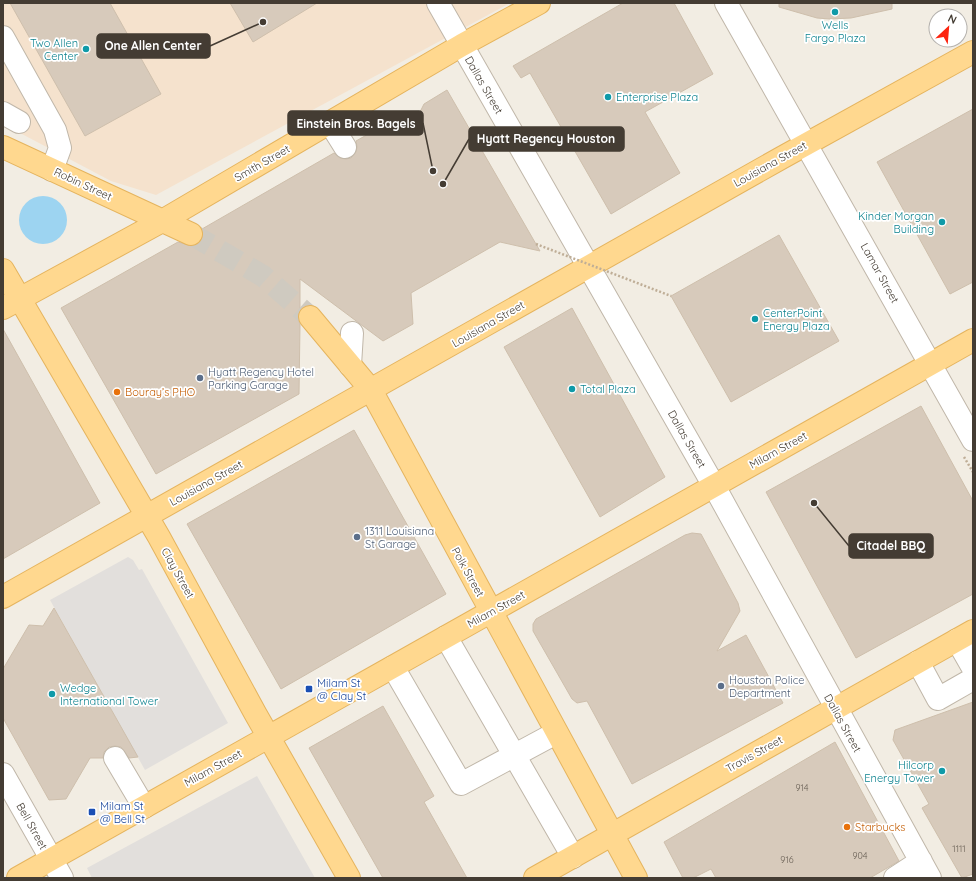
<svg xmlns="http://www.w3.org/2000/svg" width="976" height="881" viewBox="0 0 976 881" font-family="Quicksand,sans-serif">
<style>
.commercial{fill:#f5e2cd}
.parking{fill:#e2dfdc}
.water{fill:#9dd4f1}
.building{fill:#d7cabb;stroke:#cebfac}
.lines{fill:none;stroke-linecap:round;stroke-linejoin:round}
.major-tunnel{stroke:#cfcac0;stroke-width:22;stroke-dasharray:22 11;stroke-linecap:butt}
.minor-casing{stroke:#c0b7a9;stroke-width:24}
.major-casing{stroke:#e5b45e;stroke-width:24}
.path{stroke:#bfae97;stroke-width:2.5;stroke-dasharray:2 2;stroke-linecap:butt}
.minor{stroke:#fff;stroke-width:22}
.major{stroke:#ffd88f;stroke-width:22}
.path-bridge{stroke:#bfae97;stroke-width:2.5;stroke-dasharray:2 2;stroke-linecap:butt}
.culture-dot{fill:#0f9aa8;stroke:#fff;stroke-width:1.5}
.service-dot{fill:#5c6f8a;stroke:#fff;stroke-width:1.5}
.food-dot{fill:#e8710a;stroke:#fff;stroke-width:1.5}
.transit-dot{fill:#1a4fb4;stroke:#fff;stroke-width:1.5}
.labels{text-anchor:middle;dominant-baseline:central;stroke-width:3.5;stroke-linejoin:round;paint-order:stroke}
.number-label{font-size:9px;fill:#696055}
.culture-label{font-size:11px;fill:#0d838f;stroke:#fff;text-anchor:start}
.street-label{font-size:11px;fill:#443c33;stroke:#fff}
.service-label{font-size:11px;fill:#4e5e75;stroke:#fff;text-anchor:start}
.food-label{font-size:11px;fill:#c56008;stroke:#fff;text-anchor:start}
.transit-label{font-size:11px;fill:#164399;stroke:#fff;text-anchor:start}
.leader{fill:none;stroke:#443c33;stroke-width:1.5}
.callout-dot{fill:#443c33;stroke:#fff;stroke-width:1.5}
.callout{fill:#443c33;stroke:#443c33;stroke-width:1.5}
.callout-label{font-size:12px;text-anchor:middle;font-weight:bold;fill:#fff}
</style>
<rect width="100%" height="100%" fill="#f2ede3"/>
<path class="commercial" d="M3,3H510L156,195L111,181L3,124Z"/>
<path class="parking" d="M128,557L133,560L139,570L142,569L228,723L145,770L50,600Z
M257,776L315,878H92L87,868Z"/>
<path class="water" d="M19 220a24 24 0 1 1 48 0a24 24 0 1 1-48 0Z"/>
<path class="building" d="M10,3H110L161,94L85,136Z
M230,3H317L253,42Z
M623,3H674L713,74L645,112L680,173L611,214L530,73L521,78L513,66Z
M779,3H892V9L851,18L830,19L817,18L779,7Z
M447,90L540,251L500,242L411,293L413,324L383,341L300,279V310L298,319L300,324L299,394L156,474L61,308L178,242L192,246L198,244L202,239V229L334,153L340,158L346,159L351,158L356,152L357,147L356,141L386,124L413,126L424,104Z
M973,109V282L950,294L877,162Z
M779,235L839,341L731,402L671,296Z
M572,308L665,477L600,517L504,347Z
M3,329L100,503L3,559Z
M921,406L973,501V594L856,658L766,492Z
M354,430L446,594L281,689L187,524Z
M692,533L701,534L738,603L740,611L717,651L746,635L783,703L632,784L587,701L577,703L572,699L533,631V624L536,619L685,535Z
M54,608L138,757L129,758L121,747L115,746L109,747L104,752L103,758H90L66,799L49,800L3,718V669L29,625L43,626Z
M973,702V874L962,878L922,808L929,804L893,740L895,730Z
M383,706L434,796L424,802L467,878H383L309,748Z
M835,742L899,861L870,878H716L711,869L693,878H683L664,842Z"/>
<g class="lines">
<path class="major-tunnel" d="M191,234L263,276L310,317"/>
<g class="minor-casing">
<path id="minor" d="M438,3L714,486L930,878
M726,3L973,440
M3,37L55,130L60,148L52,170
M3,113L19,122
M330,123L345,147
M350,365L352,333
M446,637L573,857
M957,640L973,668
M918,662L938,699L973,679
M393,667L461,784L556,733
M115,758L144,807
M3,774L62,878
M895,878L921,861"/>
</g>
<g class="major-casing">
<path id="major" d="M3,147L191,234
M3,270L159,537L255,713L349,878
M3,308L162,221L462,45L539,3
M310,317L371,390L636,878
M3,597L783,157L973,52
M18,878L973,340
M535,878L973,631"/>
</g>
<path class="path" d="M964,457L973,472"/>
<use href="#minor" class="minor"/>
<use href="#major" class="major"/>
<path class="path-bridge" d="M536,244L671,296"/>
</g>
<g class="culture-dot">
<circle cx="835" cy="12" r="4"/>
<circle cx="86" cy="49" r="4"/>
<circle cx="608" cy="97" r="4"/>
<circle cx="942" cy="222" r="4"/>
<circle cx="755" cy="319" r="4"/>
<circle cx="572" cy="389" r="4"/>
<circle cx="52" cy="694" r="4"/>
<circle cx="942" cy="771" r="4"/>
</g>
<g class="service-dot">
<circle cx="200" cy="378" r="4"/>
<circle cx="357" cy="537" r="4"/>
<circle cx="721" cy="686" r="4"/>
</g>
<g class="food-dot">
<circle cx="117" cy="392" r="4"/>
<circle cx="847" cy="827" r="4"/>
</g>
<g class="transit-dot">
<rect x="305" y="685" width="8" height="8" rx="2"/>
<rect x="88" y="808" width="8" height="8" rx="2"/>
</g>
<g class="labels">
<g class="number-label">
<text x="802" y="787">914</text>
<text x="959" y="848">1111</text>
<text x="860" y="855">904</text>
<text x="787" y="859">916</text>
</g>
<g class="culture-label">
<text x="835" y="25" text-anchor="middle">Wells<tspan x="835" dy="13">Fargo Plaza</tspan></text>
<text x="78" y="43" text-anchor="end">Two Allen<tspan x="78" dy="13">Center</tspan></text>
<text x="616" y="97">Enterprise Plaza</text>
<text x="934" y="216" text-anchor="end">Kinder Morgan<tspan x="934" dy="13">Building</tspan></text>
<text x="763" y="313">CenterPoint<tspan x="763" dy="13">Energy Plaza</tspan></text>
<text x="580" y="389">Total Plaza</text>
<text x="60" y="688">Wedge<tspan x="60" dy="13">International Tower</tspan></text>
<text x="934" y="765" text-anchor="end">Hilcorp<tspan x="934" dy="13">Energy Tower</tspan></text>
</g>
<g class="street-label">
<text transform="translate(484 85) rotate(60)">Dallas Street</text>
<text transform="translate(262 163) rotate(-30)">Smith Street</text>
<text transform="translate(770 164) rotate(-29)">Louisiana Street</text>
<text transform="translate(83 184) rotate(25)">Robin Street</text>
<text transform="translate(880 273) rotate(61)">Lamar Street</text>
<text transform="translate(488 324) rotate(-30)">Louisiana Street</text>
<text transform="translate(687 439) rotate(60)">Dallas Street</text>
<text transform="translate(778 450) rotate(-29)">Milam Street</text>
<text transform="translate(206 483) rotate(-29)">Louisiana Street</text>
<text transform="translate(468 572) rotate(61)">Polk Street</text>
<text transform="translate(178 573) rotate(61)">Clay Street</text>
<text transform="translate(496 609) rotate(-29)">Milam Street</text>
<text transform="translate(843 723) rotate(61)">Dallas Street</text>
<text transform="translate(754 754) rotate(-29)">Travis Street</text>
<text transform="translate(213 768) rotate(-29)">Milam Street</text>
<text transform="translate(32 826) rotate(61)">Bell Street</text>
</g>
<g class="service-label">
<text x="208" y="372">Hyatt Regency Hotel<tspan x="208" dy="13">Parking Garage</tspan></text>
<text x="365" y="531">1311 Louisiana<tspan x="365" dy="13">St Garage</tspan></text>
<text x="729" y="680">Houston Police<tspan x="729" dy="13">Department</tspan></text>
</g>
<g class="food-label">
<text x="125" y="392">Bouray’s PHO</text>
<text x="855" y="827">Starbucks</text>
</g>
<g class="transit-label">
<text x="317" y="683">Milam St<tspan x="317" dy="13">@ Clay St</tspan></text>
<text x="100" y="806">Milam St<tspan x="100" dy="13">@ Bell St</tspan></text>
</g>
</g>
<path class="leader" d="M263 22L210 46M433 171L423 123M443 184L469 139M814 503L849 546"/>
<g class="callout-dot">
<circle cx="263" cy="22" r="4"/>
<circle cx="433" cy="171" r="4"/>
<circle cx="443" cy="184" r="4"/>
<circle cx="814" cy="503" r="4"/>
</g>
<g class="callout">
<rect x="97" y="34" width="113" height="24" rx="4"/>
<rect x="288" y="111" width="135" height="24" rx="4"/>
<rect x="469" y="127" width="155" height="24" rx="4"/>
<rect x="849" y="534" width="84" height="24" rx="4"/>
</g>
<g class="callout-label">
<text x="153" y="50">One Allen Center</text>
<text x="356" y="128">Einstein Bros. Bagels</text>
<text x="546" y="143">Hyatt Regency Houston</text>
<text x="891" y="550">Citadel BBQ</text>
</g>
<rect width="976" height="881" fill="none" stroke="#443c33" stroke-width="8"/>
<g transform="translate(948 28) rotate(26)"><circle r="19" fill="#ffffff" stroke="#b4b1ad"/>
<path d="M0-3L7 15L0 10L-7 15Z" fill="#fd240f"/>
<text y="-6" font-size="11" font-weight="bold" text-anchor="middle" fill="#443c33">N</text>
</g>
</svg>
